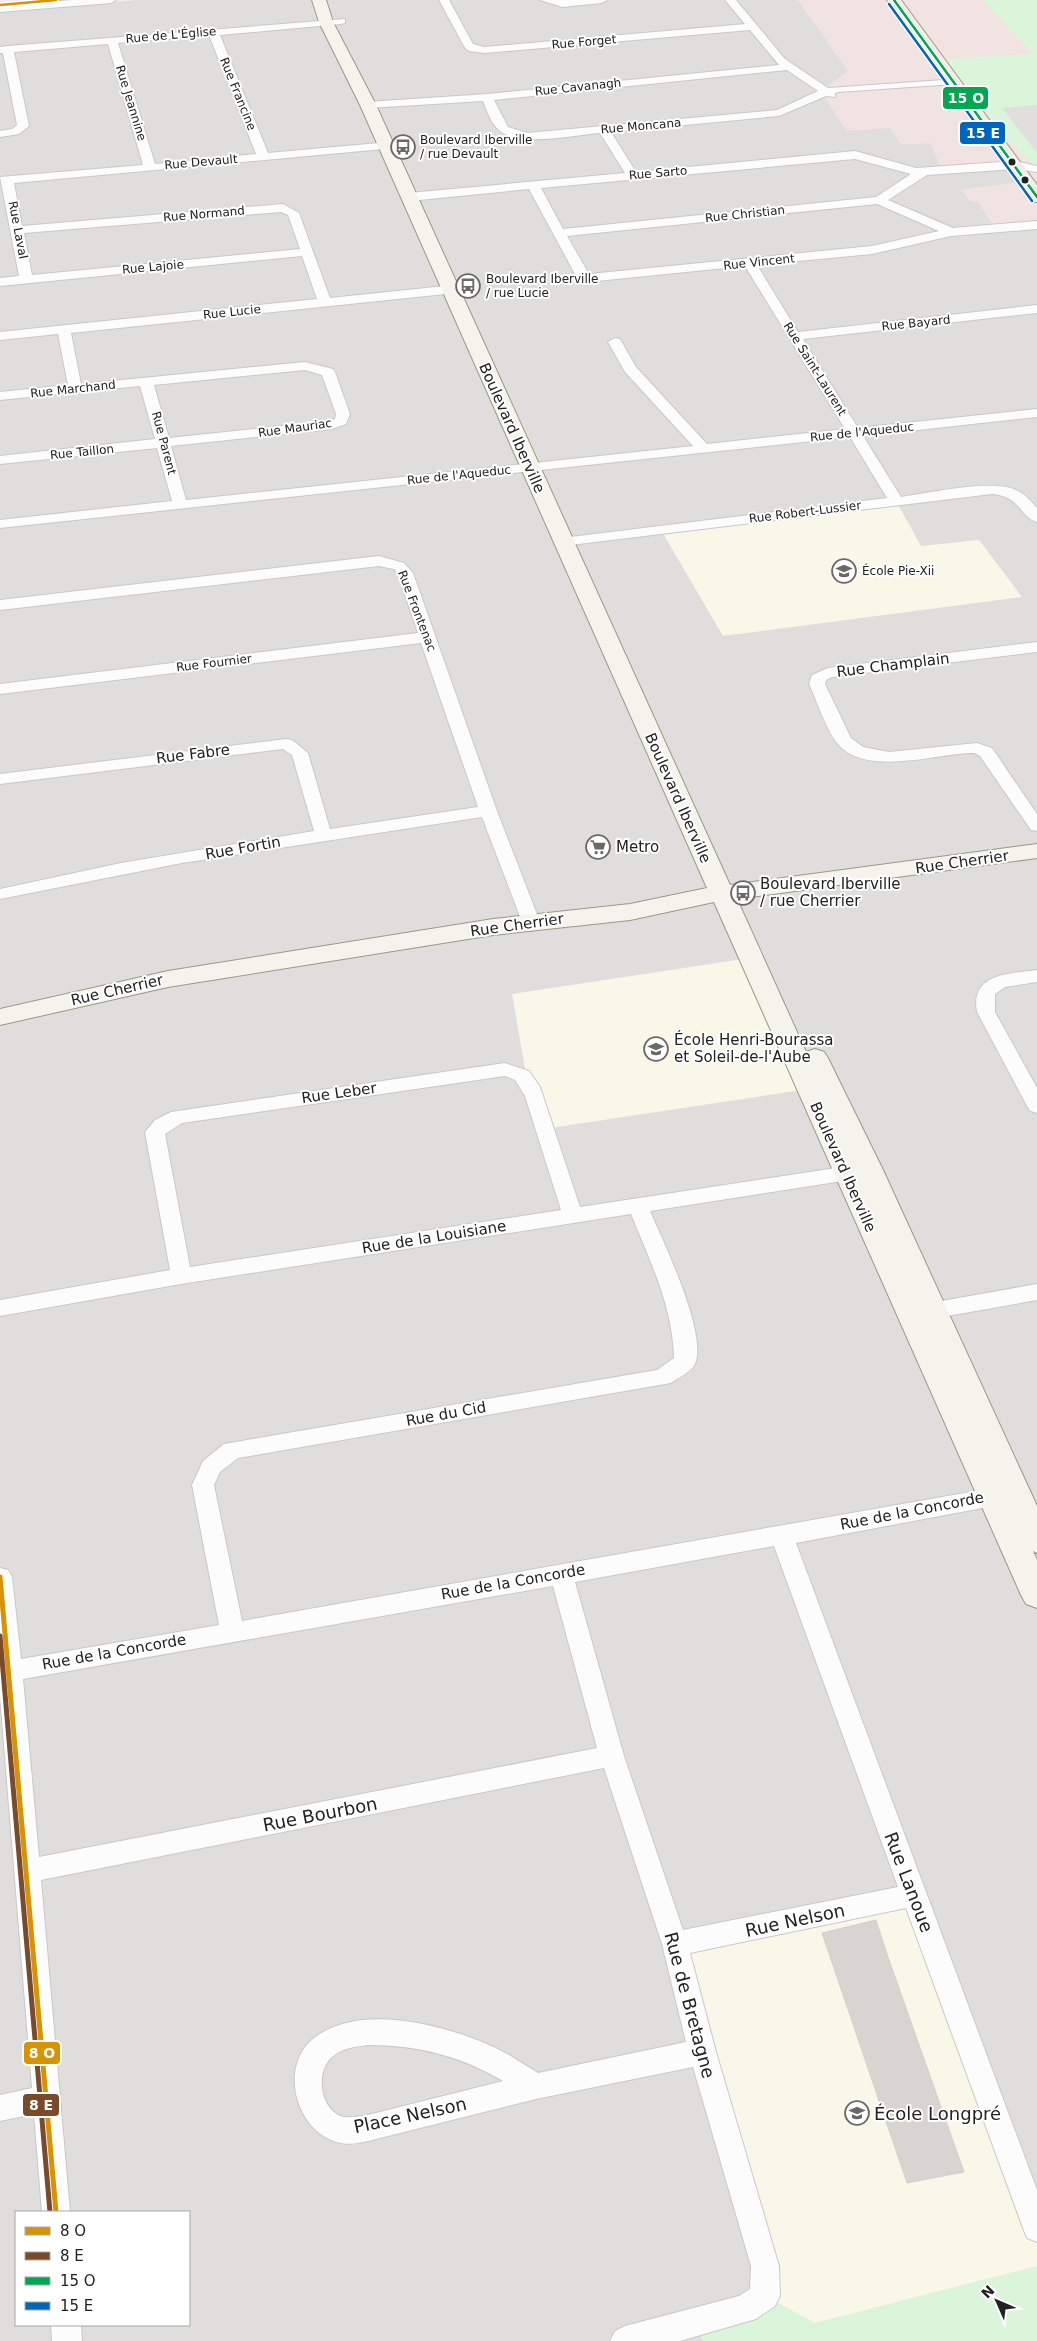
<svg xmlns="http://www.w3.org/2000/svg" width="1037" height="2341" viewBox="0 0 1037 2341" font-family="'DejaVu Sans',sans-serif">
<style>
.residential{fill:#dfdedc;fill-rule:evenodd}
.commercial{fill:#f1e3e1}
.education{fill:#f8f7e8}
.park{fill:#daf5da}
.parking{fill:#e0dfde}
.building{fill:#d7d4d2;stroke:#d3d0cc}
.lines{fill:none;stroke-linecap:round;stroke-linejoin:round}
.street-casing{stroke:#c9c8c7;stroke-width:2}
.secondary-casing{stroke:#999a82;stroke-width:2}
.primary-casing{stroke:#a79c86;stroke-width:2}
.street{fill:#fdfcfc;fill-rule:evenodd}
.secondary{fill:#f4f4ed;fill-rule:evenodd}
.primary{fill:#f3ede7;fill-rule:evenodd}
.bus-1-far1-casing{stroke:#fff;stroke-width:5}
.bus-1-casing{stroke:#fff;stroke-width:9}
.bus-2-casing{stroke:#fff;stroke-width:9}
.bus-3-casing{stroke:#fff;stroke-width:5}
.bus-4-casing{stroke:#fff;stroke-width:5}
.bus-1-far1{stroke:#d79205;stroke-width:2.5}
.bus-1{stroke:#d79205;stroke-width:5}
.bus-2{stroke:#7a4b2a;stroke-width:5}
.bus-3{stroke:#00a651;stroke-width:2.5}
.bus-4{stroke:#0065bd;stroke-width:2.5}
.bus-dot{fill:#222;stroke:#fff;stroke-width:2}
.labels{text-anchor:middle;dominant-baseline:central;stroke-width:4;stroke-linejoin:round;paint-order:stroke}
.far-street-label{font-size:12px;fill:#222;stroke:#fff}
.far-poi-label{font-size:12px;fill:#222;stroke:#fff;text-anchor:start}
.street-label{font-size:15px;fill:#222;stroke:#fff}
.poi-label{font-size:15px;fill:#222;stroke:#fff;text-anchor:start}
.near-street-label{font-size:18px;fill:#222;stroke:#fff}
.near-poi-label{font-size:18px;fill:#222;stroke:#fff;text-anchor:start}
.line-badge{stroke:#fff;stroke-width:2}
.badge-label{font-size:14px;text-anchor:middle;font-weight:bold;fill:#fff}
</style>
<rect width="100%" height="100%" fill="#f0eeeb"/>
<path class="residential" d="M136,0H798L902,144L930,143L1007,169L1016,183L962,190L979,203L1037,221V2228L765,2296L697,2324L703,2341H0V13ZM979,540L1021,596V597L920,547ZM16,2212H189V2325H16Z"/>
<path class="commercial" d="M798,0H983L1033,54L941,60L979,109L1037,170V184H1033L1037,192V221L993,226L979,203L969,201L962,190L1016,183L1007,169L944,174L930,143L901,144L891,128L847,131L820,91L848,71Z"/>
<path class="education" d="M896,501L921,546L979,540L1022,597L723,636L661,530Z
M750,958L808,1089L544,1129L527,1080L512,994Z
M914,1895L1037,2228V2266L814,2323L765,2296L675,1944Z"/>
<path class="park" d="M983,0H1037V170L958,86L940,60L1032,54Z
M1037,2266V2341H703L697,2323L765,2296L815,2323Z"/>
<path class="parking" d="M1037,105V153L1002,108Z"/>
<path class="building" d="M876,1920L888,1957L964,2172L907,2183L822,1933Z"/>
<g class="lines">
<g class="street-casing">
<path id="street" d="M72,0H116L111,3L0,12V6Z
M439,0H449L473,44L484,47L745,24L725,0H736L785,59L828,88L958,79V83L954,84L838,92L835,93V97L826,96L779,116L611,132L636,172L855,151L916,168L1015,161L1037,166V172L1015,169L927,175L888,200L953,228L1037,221V229L951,236L872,254L757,265L798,332L1037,305V313L803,339L858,428L1037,409V417L863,436L901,497C930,493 991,479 1016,490C1025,494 1031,501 1037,508V522C1020,518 1021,496 992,494L562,546L555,542L562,538L887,498L850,437L0,528V520L172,501L157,448L0,464V456L155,439L140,386L0,400V392L68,385L58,334L0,340V332L317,299L302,256L0,286V278L19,276L0,177L143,165L108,44L14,52L29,126L19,134L0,137V131L12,129L17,125L3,53H0V47L8,46L345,19V23L341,24L220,35L268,153L401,141L405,143V147L14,183L22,226L283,204L299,213L330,298L464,284L470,288L464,292L71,333L81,384L305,362L333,369L335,372L350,414L346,424L332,429L171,446L186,500L693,446L625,372L608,342L615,338L620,339L636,367L707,444L845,429L745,266L587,282L575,274L529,189L409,201L403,197L409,193L625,173L600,133C575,135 520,147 500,131C491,124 487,111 483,101L368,108L362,105L368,102L487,94L779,65L750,30L484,53L469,51L465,48ZM209,35L256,154L155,164L118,43ZM787,70L818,91L777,110L527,133L508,127L494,100ZM855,159L911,174L876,197L563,229L541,188ZM877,204L939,231L872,246L589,274L567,236ZM281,212L288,215L300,249L32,275L24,233ZM305,370L322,375L336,414L335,419L329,421L169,438L154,385Z
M540,0H607L602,3L562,7Z
M379,556L404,563L413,573L497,811L540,922L537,926H525L522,922L482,817L182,863L0,899V889L121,863L314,831L292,755L283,749L0,784V774L286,739L292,740L308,753L330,829L478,807L421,643L0,694V684L418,633L398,574L394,569L379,566L0,610V600Z
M1037,642V652L832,677L826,680L825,684L851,738L863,747L889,752L977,743L992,748L1037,814V831L1031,830L980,756L974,753C937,753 865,778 837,743C826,729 817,701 809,684L812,675L828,668Z
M1037,970V982L1005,987L995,994V1012L1037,1088V1113L1030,1111L1027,1106L977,1012C970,973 1009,974 1037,970Z
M505,1063L529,1071L540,1087L580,1207L862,1164L869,1166L872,1171L869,1176L862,1178L650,1211C663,1241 708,1334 695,1364C691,1372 678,1378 671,1383L238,1458L220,1472L214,1485L242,1621L1004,1486L1012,1489L1015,1495L1012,1501L1004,1504L796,1543L1037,2190V2242L1027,2238L1023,2228L906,1908L690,1953L716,2052L779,2266L780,2296L775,2306L756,2319L680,2341H610L615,2331L625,2326L739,2296L750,2289L751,2266L693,2067L536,2099L364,2142C357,2143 349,2145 341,2143C297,2135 277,2067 314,2038C359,2003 441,2024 489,2045C506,2052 522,2063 538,2073L686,2042L662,1944L604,1768L41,1880L70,2212H42L34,2114L0,2121V2095L32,2088L0,1696V1568L8,1570L12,1577L21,1659L219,1625L192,1485L203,1461L224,1444L657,1370L674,1358C673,1307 650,1261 631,1214L181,1284L0,1316V1300L170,1270L145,1132L155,1120L171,1112ZM505,1076L515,1080L525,1096L561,1210L190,1267L165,1134L182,1123ZM774,1546L898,1887L683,1930L624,1756L575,1582ZM553,1586L597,1748L39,1857L23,1679ZM368,2045C417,2045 461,2056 503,2081L364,2116C358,2116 350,2118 344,2117C320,2111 315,2073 331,2058C341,2048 355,2047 368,2045Z
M1037,1284V1300L919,1321L912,1318L908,1313L912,1308L919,1305Z
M51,2325H81L82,2341H52Z"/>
</g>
<g class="secondary-casing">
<path id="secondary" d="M312,0H326L333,22L376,105L730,885L1037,844V858L737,899L806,1052L815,1049L824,1052L828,1058L883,1170L1037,1506V1553L1033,1551L1037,1560V1608L1026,1604L1021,1595L714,902L630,920L493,935L168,987L0,1025V1009L168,971L493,919L630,904L707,888L360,105L319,22Z"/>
</g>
<g class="primary-casing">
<path id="primary" d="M887,0H901L1037,185V202L1031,201Z"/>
</g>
<use href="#street" class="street"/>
<use href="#secondary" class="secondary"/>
<use href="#primary" class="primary"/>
<g class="bus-1-far1-casing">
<path id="bus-1-far1" d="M0,5L56,0"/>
</g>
<g class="bus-1-casing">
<path id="bus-1" d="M0,1577L56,2212"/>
</g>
<g class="bus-2-casing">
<path id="bus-2" d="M0,1636L50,2212"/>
</g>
<g class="bus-3-casing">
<path id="bus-3" d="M894,0L1037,197"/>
</g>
<g class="bus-4-casing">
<path id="bus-4" d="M889,4L1032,201"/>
</g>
<use href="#bus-1-far1" class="bus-1-far1"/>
<use href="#bus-1" class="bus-1"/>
<use href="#bus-2" class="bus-2"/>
<use href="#bus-3" class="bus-3"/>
<use href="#bus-4" class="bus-4"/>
</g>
<defs>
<g id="bus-ring" transform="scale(1.25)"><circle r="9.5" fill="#fff" stroke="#6a6968" stroke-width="1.5"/><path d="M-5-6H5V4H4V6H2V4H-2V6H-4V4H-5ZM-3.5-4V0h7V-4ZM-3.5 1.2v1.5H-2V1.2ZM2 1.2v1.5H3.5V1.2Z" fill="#6a6968"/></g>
<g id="school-ring" transform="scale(1.25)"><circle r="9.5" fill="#fff" stroke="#6a6968" stroke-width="1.5"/><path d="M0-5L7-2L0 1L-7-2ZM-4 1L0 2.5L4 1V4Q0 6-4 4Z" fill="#6a6968"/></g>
<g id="supermarket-ring" transform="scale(1.25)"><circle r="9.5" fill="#fff" stroke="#6a6968" stroke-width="1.5"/><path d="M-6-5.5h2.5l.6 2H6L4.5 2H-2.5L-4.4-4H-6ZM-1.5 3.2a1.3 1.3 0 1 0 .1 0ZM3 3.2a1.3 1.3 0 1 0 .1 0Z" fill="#6a6968"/></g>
</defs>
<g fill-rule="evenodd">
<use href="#bus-ring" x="403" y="147"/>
<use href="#bus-ring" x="468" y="286"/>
<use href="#school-ring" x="844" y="571"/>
<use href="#supermarket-ring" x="598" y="847"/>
<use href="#bus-ring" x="743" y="893"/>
<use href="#school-ring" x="656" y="1049"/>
<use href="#school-ring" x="857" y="2113"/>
</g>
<g class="bus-dot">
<circle cx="1012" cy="162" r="4.5"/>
<circle cx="1025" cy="180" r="4.5"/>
</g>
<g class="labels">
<g class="far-street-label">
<text transform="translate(171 35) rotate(-5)">Rue de L'Église</text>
<text transform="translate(584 42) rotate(-5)">Rue Forget</text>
<text transform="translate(578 87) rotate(-6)">Rue Cavanagh</text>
<text transform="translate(238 94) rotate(68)">Rue Francine</text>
<text transform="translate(131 103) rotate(73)">Rue Jeannine</text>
<text transform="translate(641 126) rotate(-5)">Rue Moncana</text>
<text transform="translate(201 162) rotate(-5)">Rue Devault</text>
<text transform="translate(658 173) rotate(-5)">Rue Sarto</text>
<text transform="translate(204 214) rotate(-5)">Rue Normand</text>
<text transform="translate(745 214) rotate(-6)">Rue Christian</text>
<text transform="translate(18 230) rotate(79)">Rue Laval</text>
<text transform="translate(759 262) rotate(-6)">Rue Vincent</text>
<text transform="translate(153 267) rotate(-5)">Rue Lajoie</text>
<text transform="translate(232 312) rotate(-6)">Rue Lucie</text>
<text transform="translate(916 323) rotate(-6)">Rue Bayard</text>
<text transform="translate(815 369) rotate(58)">Rue Saint-Laurent</text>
<text transform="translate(73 389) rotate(-6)">Rue Marchand</text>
<text transform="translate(295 428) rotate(-8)">Rue Mauriac</text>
<text transform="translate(862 432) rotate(-6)">Rue de l'Aqueduc</text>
<text transform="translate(164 443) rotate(75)">Rue Parent</text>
<text transform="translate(82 452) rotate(-6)">Rue Taillon</text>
<text transform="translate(459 475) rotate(-6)">Rue de l'Aqueduc</text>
<text transform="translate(805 512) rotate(-7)">Rue Robert-Lussier</text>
<text transform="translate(417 611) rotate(69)">Rue Frontenac</text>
<text transform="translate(214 663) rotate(-7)">Rue Fournier</text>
</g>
<g class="far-poi-label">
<text x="420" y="140">Boulevard Iberville<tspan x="420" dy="14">/ rue Devault</tspan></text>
<text x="486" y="279">Boulevard Iberville<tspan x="486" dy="14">/ rue Lucie</tspan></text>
<text x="862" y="571">École Pie-Xii</text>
</g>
<g class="street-label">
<text transform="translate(512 428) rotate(66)">Boulevard Iberville</text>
<text transform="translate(893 665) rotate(-7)">Rue Champlain</text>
<text transform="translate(193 754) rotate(-7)">Rue Fabre</text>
<text transform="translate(678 798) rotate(66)">Boulevard Iberville</text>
<text transform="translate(243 848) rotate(-10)">Rue Fortin</text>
<text transform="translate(962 862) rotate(-8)">Rue Cherrier</text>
<text transform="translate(517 925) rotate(-8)">Rue Cherrier</text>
<text transform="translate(117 990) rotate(-13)">Rue Cherrier</text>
<text transform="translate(339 1093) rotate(-8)">Rue Leber</text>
<text transform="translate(843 1167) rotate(66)">Boulevard Iberville</text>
<text transform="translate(434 1237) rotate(-9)">Rue de la Louisiane</text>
<text transform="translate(446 1414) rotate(-10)">Rue du Cid</text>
<text transform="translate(912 1511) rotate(-11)">Rue de la Concorde</text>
<text transform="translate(513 1582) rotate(-10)">Rue de la Concorde</text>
<text transform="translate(114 1652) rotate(-10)">Rue de la Concorde</text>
</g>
<g class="poi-label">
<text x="616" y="847">Metro</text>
<text x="760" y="884">Boulevard Iberville<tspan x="760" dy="17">/ rue Cherrier</tspan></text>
<text x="674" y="1040">École Henri-Bourassa<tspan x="674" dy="17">et Soleil-de-l'Aube</tspan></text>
</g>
<g class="near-street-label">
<text transform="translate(320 1814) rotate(-11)">Rue Bourbon</text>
<text transform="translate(909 1882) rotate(69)">Rue Lanoue</text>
<text transform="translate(795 1920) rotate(-12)">Rue Nelson</text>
<text transform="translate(690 2005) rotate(75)">Rue de Bretagne</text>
<text transform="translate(410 2115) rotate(-12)">Place Nelson</text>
</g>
<g class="near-poi-label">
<text x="874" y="2113">École Longpré</text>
</g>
</g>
<g class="line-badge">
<rect x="942" y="86" width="47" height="24" rx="5" fill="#00a651"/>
<rect x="959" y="121" width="47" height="24" rx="5" fill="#0065bd"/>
<rect x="23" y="2041" width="38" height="24" rx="5" fill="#d79205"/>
<rect x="22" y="2093" width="38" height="24" rx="5" fill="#7a4b2a"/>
</g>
<g class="badge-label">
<text x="966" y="103">15 O</text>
<text x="983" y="138">15 E</text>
<text x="42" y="2058">8 O</text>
<text x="41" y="2110">8 E</text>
</g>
<rect x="15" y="2211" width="175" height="115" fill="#ffffff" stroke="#a7a7a7"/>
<rect x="25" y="2227" width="25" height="8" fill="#d79205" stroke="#a7a7a7"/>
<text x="60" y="2236" font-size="15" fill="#222222">8 O</text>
<rect x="25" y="2252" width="25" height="8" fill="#7a4b2a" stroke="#a7a7a7"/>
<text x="60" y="2261" font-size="15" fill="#222222">8 E</text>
<rect x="25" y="2277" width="25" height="8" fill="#00a651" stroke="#a7a7a7"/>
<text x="60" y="2286" font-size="15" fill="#222222">15 O</text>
<rect x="25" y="2302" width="25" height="8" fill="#0065bd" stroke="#a7a7a7"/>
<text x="60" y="2311" font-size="15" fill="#222222">15 E</text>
<g transform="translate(997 2301) rotate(315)" stroke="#ffffff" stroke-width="4" paint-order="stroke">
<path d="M0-4L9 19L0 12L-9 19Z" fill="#222222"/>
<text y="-8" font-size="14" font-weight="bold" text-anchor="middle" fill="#222222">N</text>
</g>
</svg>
